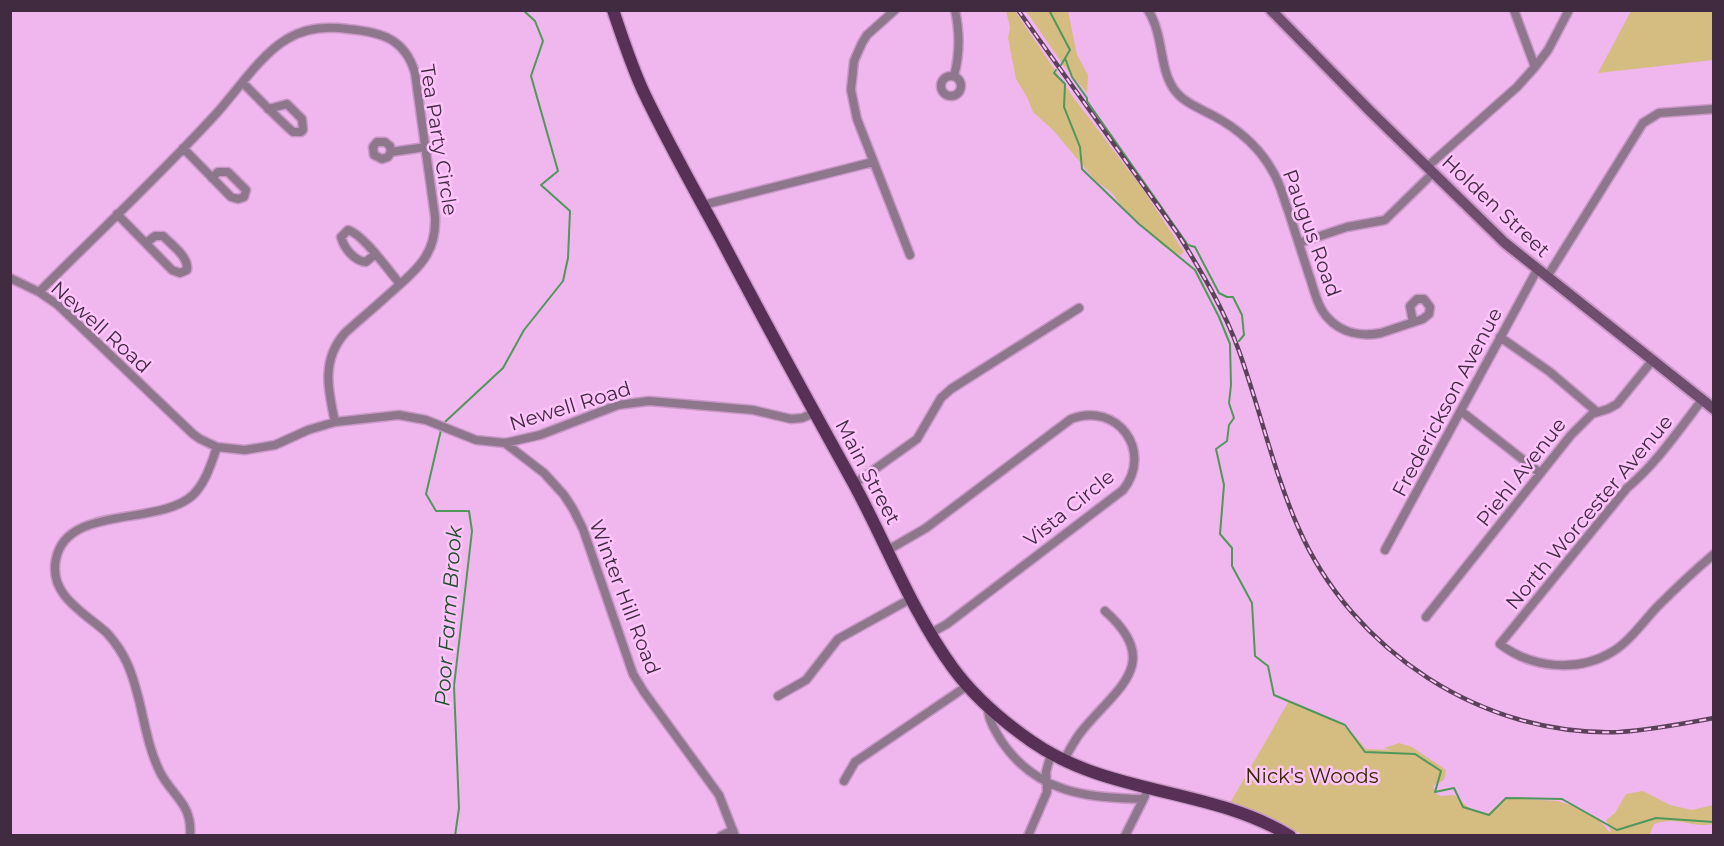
<svg xmlns="http://www.w3.org/2000/svg" width="1724" height="846" viewBox="0 0 1724 846" font-family="Montserrat,sans-serif">
<style>
.green{fill:#d5bc81}
.lines{fill:none;stroke-linecap:round;stroke-linejoin:round}
.stream{stroke:#50975b;stroke-width:2}
.street-casing{stroke:#c998c7;stroke-width:11}
.secondary-casing{stroke:#c998c7;stroke-width:14}
.primary-casing{stroke:#c998c7;stroke-width:15}
.street{stroke:#8e778d;stroke-width:8}
.secondary{stroke:#6f4d6e;stroke-width:10}
.primary{stroke:#583057;stroke-width:12}
.rail-casing{stroke:#5c415b;stroke-width:4.5}
.rail{stroke:#fdc3fb;stroke-width:2;stroke-dasharray:7;stroke-linecap:butt}
.labels{text-anchor:middle;dominant-baseline:central;stroke-width:5;stroke-linejoin:round;paint-order:stroke}
.street-label{font-size:20px;fill:#412b40;stroke:#fdc3fb}
.park-label{font-size:20px;fill:#362800;stroke:#fdc3fb}
.water-label{font-size:21px;font-style:italic;fill:#1e5128;stroke:#fdc3fb}
</style>
<rect width="100%" height="100%" fill="#efb7ed"/>
<path class="green" d="M1006,11H1015L1073,97L1142,188L1184,252L1180,255L1163,246L1120,204L1112,193L1095,180L1053,130L1033,112L1027,97L1016,79L1008,38L1010,27Z
M1026,11H1068L1077,55L1088,75L1087,93L1064,66Z
M1631,11H1713V60L1598,73Z
M1289,701L1338,722L1352,733L1366,749L1391,750L1384,748L1399,743L1412,747L1446,770L1444,780L1433,786L1436,794L1441,796L1454,795C1465,804 1472,814 1489,813L1502,801L1509,798L1558,801L1570,805L1599,819L1609,832L1611,831L1606,820L1615,813L1626,794L1643,791L1670,805L1692,810L1713,805V824C1694,829 1678,815 1654,824L1649,836L1303,835L1268,817L1230,803Z"/>
<g class="lines">
<path class="stream" d="M1049,10L1070,50L1061,65
M1065,58L1072,77L1087,98V101L1188,245L1195,247L1219,293L1227,297H1233L1242,315L1244,335L1239,341
M1056,70L1054,73L1065,84L1064,107L1080,147L1082,169L1139,224L1195,270L1219,317L1230,344L1231,385L1229,403L1234,418L1229,425L1227,441L1216,449L1224,485L1220,534L1232,548V566L1252,603L1255,656L1268,666L1274,695L1345,725L1365,752L1415,754L1441,771L1435,792L1454,788L1463,807L1489,815L1506,798L1562,799L1617,830L1656,818L1714,822
M443,425L446,421L503,368L524,330L563,281L568,258L570,211L541,185L558,171L531,76L543,41L535,21L523,10
M441,430L426,494L436,511H469L472,531L454,686L459,808L455,836"/>
<g class="street-casing">
<path id="street" d="M895,10L867,35L862,43L854,61L851,90L857,119L910,255
M1148,10C1165,37 1158,70 1176,92C1185,103 1201,109 1214,116C1238,129 1260,148 1273,172C1280,183 1283,197 1288,210C1295,232 1302,253 1309,275C1314,289 1317,306 1327,317C1341,333 1361,337 1381,333L1423,319L1429,314L1430,307L1424,299H1417L1410,306L1413,322
M1535,67L1548,50L1569,10
M954,76C960,54 960,33 955,10
M941 86a10 10 0 1 1 20 0a10 10 0 1 1-20 0Z
M243,83C260,100 275,116 293,132H301L303,130L302,119L287,104L268,109
M183,148L231,197L238,199L244,197L246,190L228,172H218L212,178
M391,152L390,146L385,142H377L373,147L374,155L382,159L388,157L391,152L426,147
M1427,167L1517,87L1535,67L1514,10
M703,205L873,162
M117,214L172,270L180,273L187,270C189,257 172,245 163,236H155L146,243
M1299,243L1347,227L1385,220L1433,173
M375,254L366,262C354,261 344,248 341,237L348,230C363,234 389,271 400,284
M1547,277L1643,123L1659,113L1714,109
M10,278L39,292L58,305L193,434L200,439L217,447L245,450L275,445L308,430L335,422L399,415L426,420L476,440L505,443L540,435L618,405L649,401L753,410L791,419L802,418L814,413
M39,292C98,233 159,176 215,115C237,91 260,55 287,39C306,27 327,26 348,29C380,32 405,38 415,73L435,217C437,256 414,272 388,295C374,308 359,320 345,333C321,360 328,390 335,422
M1500,337L1550,372L1597,412
M1702,400C1679,430 1656,464 1627,488L1500,644C1531,668 1577,673 1612,652C1629,642 1643,622 1657,607C1675,589 1694,571 1714,554
M1461,411L1540,473
M505,443L544,473L564,495L573,509L583,529L633,674L644,692L719,795L735,836
M854,484L917,439L941,398L951,389L1079,308
M888,550L926,528L1071,419C1117,401 1154,451 1123,490L947,624L931,633
M1385,550L1537,270
M1426,617L1571,435L1592,414L1608,409L1617,404L1652,361
M778,696L806,680L838,639L912,598
M988,708C988,720 996,732 1002,742C1037,793 1087,798 1143,799
M1064,760C1069,751 1074,741 1081,732C1115,689 1165,664 1105,611
M844,781L855,762L967,686
M190,836C193,804 172,796 160,772C143,738 143,698 127,663C122,652 115,642 107,633C85,613 48,595 56,559C67,504 158,527 193,495C206,482 211,464 217,447
M721,836L733,830
M1028,836L1047,792L1046,772L1051,754
M1125,836L1145,796"/>
</g>
<g class="secondary-casing">
<path id="secondary" d="M1271,10L1370,111L1505,243L1714,409"/>
</g>
<g class="primary-casing">
<path id="primary" d="M613,10C623,39 632,68 645,95C668,143 694,189 719,235C763,319 808,401 854,484C887,545 912,612 953,668C975,698 1001,720 1031,741C1109,796 1210,787 1290,836"/>
</g>
<use href="#street" class="street"/>
<use href="#secondary" class="secondary"/>
<use href="#primary" class="primary"/>
<g class="rail-casing">
<path id="rail" d="M1018,10L1178,234C1201,271 1224,309 1239,351C1260,409 1273,470 1298,527C1352,651 1483,737 1619,732C1651,730 1682,724 1714,718"/>
</g>
<use href="#rail" class="rail"/>
</g>
<g class="labels">
<g class="street-label">
<text transform="translate(439 140) rotate(81)">Tea Party Circle</text>
<text transform="translate(1496 206) rotate(43)">Holden Street</text>
<text transform="translate(1312 233) rotate(70)">Paugus Road</text>
<text transform="translate(101 327) rotate(42)">Newell Road</text>
<text transform="translate(1447 402) rotate(-62)">Frederickson Avenue</text>
<text transform="translate(570 406) rotate(-17)">Newell Road</text>
<text transform="translate(868 472) rotate(62)">Main Street</text>
<text transform="translate(1521 472) rotate(-52)">Piehl Avenue</text>
<text transform="translate(1069 508) rotate(-39)">Vista Circle</text>
<text transform="translate(1589 512) rotate(-50)">North Worcester Avenue</text>
<text transform="translate(625 597) rotate(69)">Winter Hill Road</text>
</g>
<g class="park-label">
<text x="1312" y="776">Nick's Woods</text>
</g>
<g class="water-label">
<text transform="translate(448 616) rotate(-86)">Poor Farm Brook</text>
</g>
</g>
<rect width="1724" height="846" fill="none" stroke="#412b40" stroke-width="24"/>
</svg>
